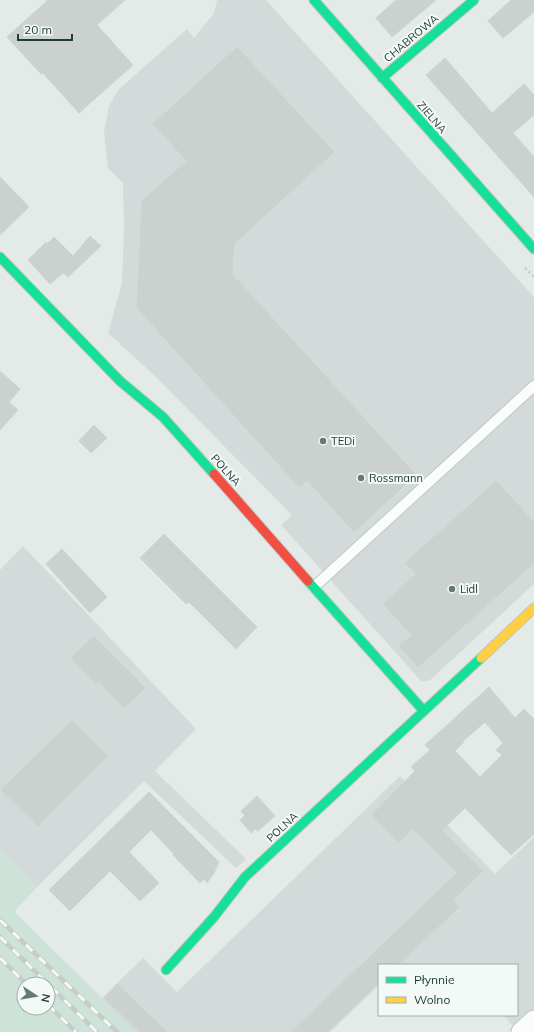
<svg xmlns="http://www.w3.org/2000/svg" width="534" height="1032" viewBox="0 0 534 1032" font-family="Mulish,sans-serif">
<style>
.built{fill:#d2dbd9;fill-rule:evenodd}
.green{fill:#cde3d8;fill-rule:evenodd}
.building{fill:#cbd1cf;stroke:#cdd3d1;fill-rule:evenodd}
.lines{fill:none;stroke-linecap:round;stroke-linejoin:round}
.lane-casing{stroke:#c1c7c5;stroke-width:12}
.street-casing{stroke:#c1c7c5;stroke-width:21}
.fast-casing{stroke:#c0c7c6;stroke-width:11}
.slow-casing{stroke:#c0c7c6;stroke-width:11}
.jam-casing{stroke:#c0c7c6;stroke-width:11}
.path{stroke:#c1cac8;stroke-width:2.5;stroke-dasharray:2 3;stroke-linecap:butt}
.lane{stroke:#fbfcfc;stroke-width:10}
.street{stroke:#fbfcfc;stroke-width:19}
.fast{stroke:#16e098;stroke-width:9}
.slow{stroke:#ffcf43;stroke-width:9}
.jam{stroke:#f24e42;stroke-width:9}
.rail-casing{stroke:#c7cbca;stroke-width:4.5}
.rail{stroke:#f2f9f7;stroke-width:3;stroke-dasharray:9;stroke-linecap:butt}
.poi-dot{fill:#657a78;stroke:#f2f9f7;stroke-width:1.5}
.labels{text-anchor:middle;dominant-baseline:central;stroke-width:4;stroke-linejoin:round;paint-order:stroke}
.street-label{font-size:11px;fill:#213d3b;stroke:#f2f9f7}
.poi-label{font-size:11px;fill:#213d3b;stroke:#f2f9f7;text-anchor:start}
</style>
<rect width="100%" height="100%" fill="#e4eae8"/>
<path class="built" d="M217,0H266L534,297V584L429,681H421L281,525L292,515L156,377L108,333L122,283L124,229L123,183L108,168L104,132L109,106L118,90L187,29L194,38L214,13Z
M23,546L196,729L155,771L246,859L236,868L144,781L36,888L0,852V570Z
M400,776L495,874L534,837V1016L518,1031L503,1015H517V965H379V985L330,1032H44L0,990V892L17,908L14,912L102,998L143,958L177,992ZM24,984H48V1008H24Z"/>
<path class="green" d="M0,852L36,888L14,912L136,1032H0ZM24,984H48V1008H24Z"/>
<path class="building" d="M48,0H125L97,25L133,65L79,113L43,73L41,74L7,37Z
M396,0H436L392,37L376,18Z
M511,0H534V12L503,38L488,21Z
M237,47L334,152L234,244L232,274L416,475L354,532L307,480L299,487L137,308L142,201L187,161L153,124Z
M445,58L492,113L524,84L534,95V115L513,133L534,157V197L426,75Z
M0,177L29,207L0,235Z
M90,236L101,246L68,277L63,273L50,284L28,260L46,242L47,244L54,237L73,256Z
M0,371L20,389L9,402L18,410L0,430Z
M94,425L107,438L91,453L79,441Z
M496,481L534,522V563L418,667L399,646L412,635L383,604L416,574L405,563Z
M164,534L257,627L236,649L189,602L186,604L140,558Z
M62,549L107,597L90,613L46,564Z
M94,636L145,688L124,708L99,682L97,684L71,658Z
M489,687L515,718L524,709L534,719V834L511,855L465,808L442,830L483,871L453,901L459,907L398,965H379V983L328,1032H291L457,873L413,829L399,842L372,815L415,771L411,767L430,750L425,745ZM485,722L503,743L496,750L502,755L480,777L455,751L464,742L463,741Z
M72,720L108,756L38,826L1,790Z
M149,792L219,862L214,873L207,883L204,879L200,883L173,855L174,854L151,830L129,852L159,883L140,901L110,871L70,911L49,890Z
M257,796L275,816L258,831L255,829L251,833L240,820L245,816L241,811Z
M117,984L141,1007L167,1032H140L104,998Z"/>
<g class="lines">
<g class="lane-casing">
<path id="lane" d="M314,587L534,386"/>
</g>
<g class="street-casing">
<path id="street" d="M521,1032L534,1020"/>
</g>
<g class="fast-casing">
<path id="fast" d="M314,0L534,249
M382,78L474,0
M0,257L120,381L163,417L214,474
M308,581L423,710
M166,970L214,917L245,877L481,658"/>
</g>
<g class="slow-casing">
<path id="slow" d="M481,658L534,608"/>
</g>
<g class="jam-casing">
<path id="jam" d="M214,474L308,581"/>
</g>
<path class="path" d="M525,268L534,277"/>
<use href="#lane" class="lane"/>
<use href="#street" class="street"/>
<use href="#fast" class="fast"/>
<use href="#slow" class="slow"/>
<use href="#jam" class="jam"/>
<g class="rail-casing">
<path id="rail" d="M0,920L117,1032
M0,937L97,1032
M0,958L26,984
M48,1005L76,1032"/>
</g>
<use href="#rail" class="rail"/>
</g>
<g class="poi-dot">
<circle cx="323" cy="441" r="4"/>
<circle cx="361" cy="478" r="4"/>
<circle cx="452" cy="589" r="4"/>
</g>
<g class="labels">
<g class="street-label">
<text transform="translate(411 38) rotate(-40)">CHABROWA</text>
<text transform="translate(432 117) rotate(49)">ZIELNA</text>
<text transform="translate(226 470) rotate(48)">POLNA</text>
<text transform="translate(282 827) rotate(-43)">POLNA</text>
</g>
<g class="poi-label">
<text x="331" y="441">TEDi</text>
<text x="369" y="478">Rossmann</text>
<text x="460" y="589">Lidl</text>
</g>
</g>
<rect x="378" y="964" width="140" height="52" fill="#f2f9f7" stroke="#9eaeac"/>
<rect x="386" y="977" width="20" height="6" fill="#16e098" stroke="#9eaeac"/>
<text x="414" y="984" font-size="12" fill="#213d3b">Płynnie</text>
<rect x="386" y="997" width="20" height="6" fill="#ffcf43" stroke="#9eaeac"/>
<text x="414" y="1004" font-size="12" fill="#213d3b">Wolno</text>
<g transform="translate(36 996) rotate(102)"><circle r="19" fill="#f2f9f7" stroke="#9eaeac"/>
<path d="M0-3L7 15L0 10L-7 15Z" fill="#657a78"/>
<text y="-6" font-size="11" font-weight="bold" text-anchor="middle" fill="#213d3b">N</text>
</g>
<path d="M18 34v6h54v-6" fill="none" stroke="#213d3b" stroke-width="2"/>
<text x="24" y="34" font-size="12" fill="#213d3b" stroke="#f2f9f7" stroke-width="3" paint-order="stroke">20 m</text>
</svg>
